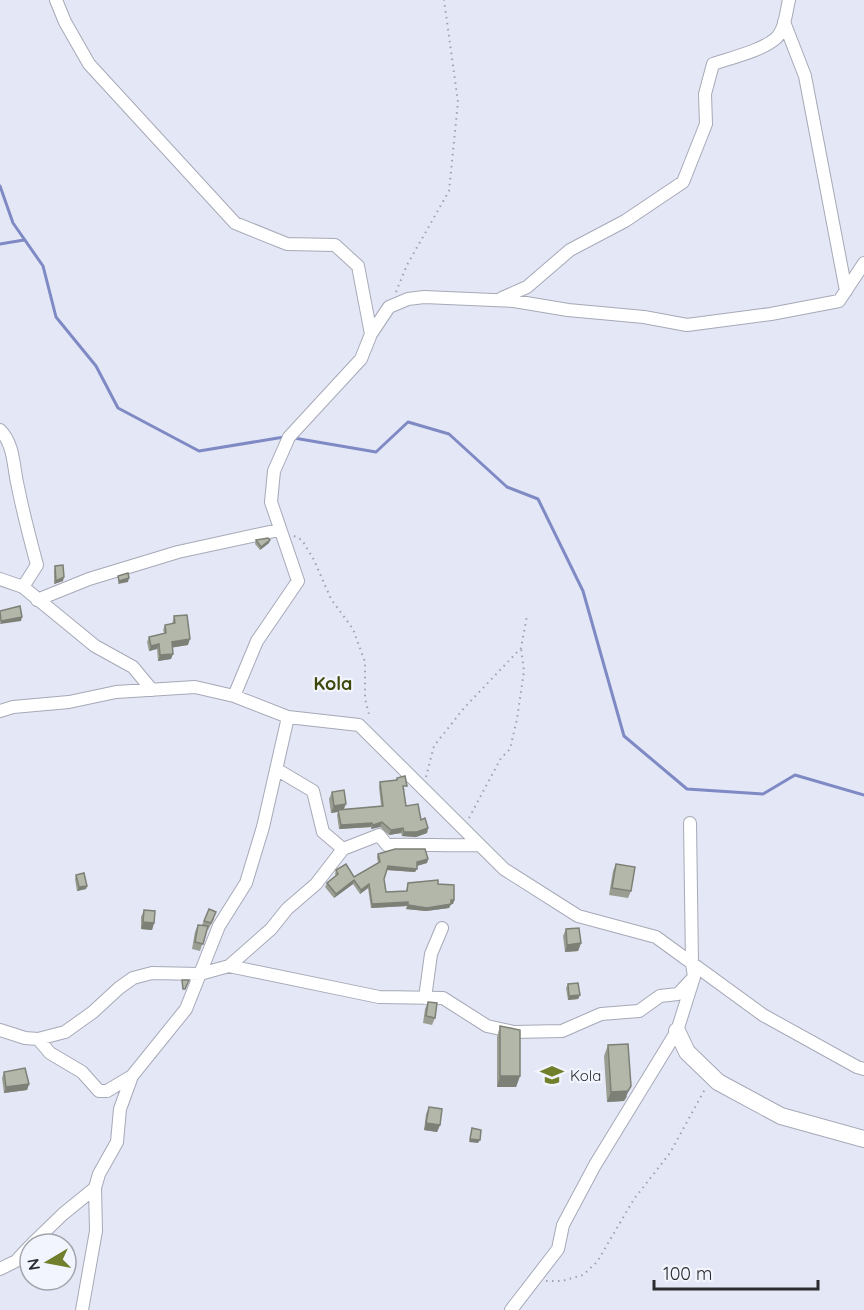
<svg xmlns="http://www.w3.org/2000/svg" width="864" height="1310" viewBox="0 0 864 1310" font-family="Quicksand,sans-serif">
<style>
.lines{fill:none;stroke-linecap:round;stroke-linejoin:round}
.stream{stroke:#7f8ac5;stroke-width:3}
.street-casing{stroke:#a6a9b7;stroke-width:14}
.secondary-casing{stroke:#a6a9b7;stroke-width:18}
.path{stroke:#9fa1ac;stroke-width:2;stroke-dasharray:1.5 4.5;stroke-linecap:butt}
.street{stroke:#fff;stroke-width:12}
.secondary{stroke:#fff;stroke-width:16}
.wall{fill:#9a9d91}
.shaded-wall{fill:#7d8076}
.building{fill:#b3b7a9;stroke:#7d8076;stroke-width:1.5}
.labels{text-anchor:middle;dominant-baseline:central;stroke-width:4.5;stroke-linejoin:round;paint-order:stroke}
.poi-label{font-size:15px;fill:#2b2c31;stroke:#f2f5fd;text-anchor:start}
.quarter-label{font-size:18px;font-weight:bold;fill:#3e470c;stroke:#f2f5fd}
</style>
<rect width="100%" height="100%" fill="#e4e7f6"/>
<g class="lines">
<path class="stream" d="M0,186L13,223L43,266L56,317L96,366L118,408L199,451L284,437
M0,244L24,240
M294,438L376,452L408,422L449,434L507,487L538,499L583,591L624,736L687,789L763,794L795,775L864,795"/>
<g class="street-casing">
<path id="street" d="M56,0L65,22L89,64L235,223L287,244L335,245L358,266L371,334L361,359L289,437L274,471L271,502L298,581L257,641L234,696
M784,22L805,76L846,291
M502,298L527,287L570,250L625,221L683,182L706,124L705,94L713,64C730,58 761,51 775,39C785,31 786,12 789,0
M371,334L389,307L408,299L424,297L514,301L568,310L644,317L687,325L771,314L839,301L864,263
M0,430C15,445 13,468 18,487C23,513 30,539 37,565L23,587
M0,579L23,587L95,646L133,667L152,690
M37,600L89,579L178,552L279,530
M0,711L13,707L69,702L116,692L195,687L234,696L288,717L359,725L504,869L578,916L656,937L763,1015L857,1067L864,1069
M276,769L313,791L323,832L343,849L379,835L387,845C418,844 448,846 479,845
M229,966L379,997L443,998L487,1026L514,1032L562,1031L601,1014L639,1011L660,996L678,994L691,980
M425,998L431,954L442,928
M0,1030L25,1038L38,1039L65,1032L93,1012L119,988L133,978L152,973L200,974L229,966L271,929L287,909L316,884L343,849
M38,1039L50,1053L82,1072L99,1091H107L132,1076
M32,1244L63,1214L95,1188
M0,1269L16,1261L30,1246
M82,1310L96,1231L95,1188L99,1174L117,1142L120,1109L132,1076L186,1009L219,926L246,883L263,827L288,717
M511,1310L558,1249L563,1225L595,1165L677,1031L694,977L692,963L690,823"/>
</g>
<g class="secondary-casing">
<path id="secondary" d="M677,1031L687,1052L718,1082L781,1116L864,1139"/>
</g>
<path class="path" d="M396,292L407,265L449,191L458,102L444,0
M294,536L302,540L314,560L331,599L353,629L365,662V699L370,718
M426,777L434,746L464,708L521,648L527,616
M469,818L501,758L510,749L517,719L524,671L521,648
M546,1281H562L583,1275L597,1262L634,1199L670,1153L705,1089"/>
<use href="#street" class="street"/>
<use href="#secondary" class="secondary"/>
</g>
<path class="wall" d="M256,540L269,543L260,550L255,544Z
M55,566L63,581L54,584V570Z
M174,616L188,645L173,647L171,659L158,661L157,649L149,651L147,642L149,637L164,633L163,630L165,625L172,624Z
M397,778L405,790H404L406,806L428,828L427,833L416,837L402,836L401,833L389,835L380,827L371,829V827L339,829L337,815L338,812L331,813L329,799L332,792L344,810L381,806L379,787L380,782L396,780Z
M378,854L428,859L427,863L417,866L415,872L387,870L384,879L386,892L406,891L408,883L438,884L454,900L453,904H451L449,908L426,911L406,909L407,906L371,908L368,888L360,894L353,884L334,898L325,887L327,883L336,876L335,874L336,870L354,877L378,863L377,857Z
M616,864L631,891L628,898L609,895L613,871Z
M76,875L87,886L86,889L77,891L75,879Z
M209,909L214,919L208,930H207L200,951L192,949L195,932L198,925H202Z
M144,910L154,923L152,930L141,929V917Z
M566,929L581,943L578,951L565,952L563,936Z
M568,984L580,995L578,999L568,1000L566,988Z
M428,1002L435,1018L432,1025L423,1023L425,1009Z
M500,1026L520,1076L516,1087H497V1037Z
M608,1045L627,1097L624,1101L607,1102L604,1056Z
M4,1072L29,1084L27,1090L4,1093L2,1078Z
M429,1107L440,1125L437,1132L424,1130L426,1114Z"/>
<path class="shaded-wall" d="M270,540L269,543L260,550L261,547Z
M64,577L63,581L54,584L56,581Z
M129,578L128,582L118,584L119,581Z
M22,617L21,621L0,624L1,621Z
M190,639L188,645L170,648L172,642Z
M159,644L157,649L149,651L151,646Z
M173,654L171,659L158,661L160,655Z
M346,804L343,811L331,813L334,806Z
M382,822L380,827L371,829L373,825Z
M372,823L371,827L339,829L341,825Z
M403,828L401,833L389,835L391,830Z
M428,828L427,833L416,837L402,836L404,832Z
M428,859L427,863L416,866L417,862Z
M388,866L417,869L415,872L387,870Z
M354,880L353,884L334,898L336,894Z
M369,884L368,888L360,894L361,890Z
M87,886L86,889L77,891L79,887Z
M454,900L453,904H451L449,908L426,911L406,909L408,905Z
M408,902L407,906L371,908L372,904Z
M143,922L154,923L152,930L141,929Z
M581,943L578,951L565,952L567,945Z
M580,995L578,999L568,1000L569,996Z
M500,1076H520L516,1087H497Z
M29,1084L27,1090L4,1093L6,1087Z
M631,1086L624,1101L607,1102L611,1092Z
M426,1123L440,1125L437,1132L424,1130Z
M470,1139L480,1140L478,1143L469,1142Z"/>
<path class="building" d="M268,538L270,540L261,547L256,540Z
M63,565L64,577L56,581L55,566Z
M128,573L129,578L119,581L118,576Z
M20,606L22,617L1,621L0,611Z
M187,615L190,639L172,642L173,654L160,655L159,644L151,646L149,637L166,633L165,625L175,623L174,616Z
M405,776L407,786H403L406,806L418,804L421,820L425,818L428,828L417,832H404L403,828L391,830L382,822L373,825L372,823L341,825L338,810L383,806L380,782L397,780V778Z
M344,790L346,804L334,806L332,792Z
M395,849H425L428,859L417,862V869L388,866L384,879L386,892L407,891L408,883L438,880V884L454,885V900H451V904L427,908L408,905V902L372,904L369,884L361,890L354,880L336,894L327,883L338,874L336,870L346,864L354,877L380,862L378,854Z
M616,864L635,867L631,891L612,888Z
M84,873L87,886L79,887L76,875Z
M209,909L216,912L211,923L204,921Z
M144,910L155,911L154,923L143,922Z
M198,925L208,926L203,944L195,942Z
M579,928L581,943L567,945L566,929Z
M182,980H189L185,989H183Z
M578,983L580,995L569,996L568,984Z
M428,1002L437,1003L435,1018L426,1016Z
M500,1026L520,1030V1076H500Z
M628,1044L631,1086L628,1091L611,1092L608,1045Z
M25,1068L29,1084L6,1087L4,1072Z
M429,1107L442,1109L440,1125L426,1123Z
M472,1128L481,1130L480,1140L470,1139Z"/>
<defs>
<g id="school-bare" transform="scale(1.8)"><path d="M0-5L7-2L0 1L-7-2ZM-4 1L0 2.5L4 1V4Q0 6-4 4Z" fill="#717f2d" stroke="#f2f5fd" stroke-width="2.5" paint-order="stroke"/></g>
</defs>
<g fill-rule="evenodd">
<use href="#school-bare" x="552" y="1075"/>
</g>
<g class="labels">
<g class="poi-label">
<text x="570" y="1075">Kola</text>
</g>
<g class="quarter-label">
<text x="333" y="683">Kola</text>
</g>
</g>
<g transform="translate(48 1262) rotate(260)"><circle r="28" fill="#f2f5fd" stroke="#a2a5ab" stroke-width="1.5"/>
<path d="M0-4.5L10 22L0 15L-10 22Z" fill="#717f2d"/>
<text y="-9" font-size="16" font-weight="bold" text-anchor="middle" fill="#2b2c31">N</text>
</g>
<path d="M654 1280v9h164v-9" fill="none" stroke="#2b2c31" stroke-width="3"/>
<text x="663" y="1280" font-size="18" fill="#2b2c31" stroke="#f2f5fd" stroke-width="4.5" paint-order="stroke">100 m</text>
</svg>
